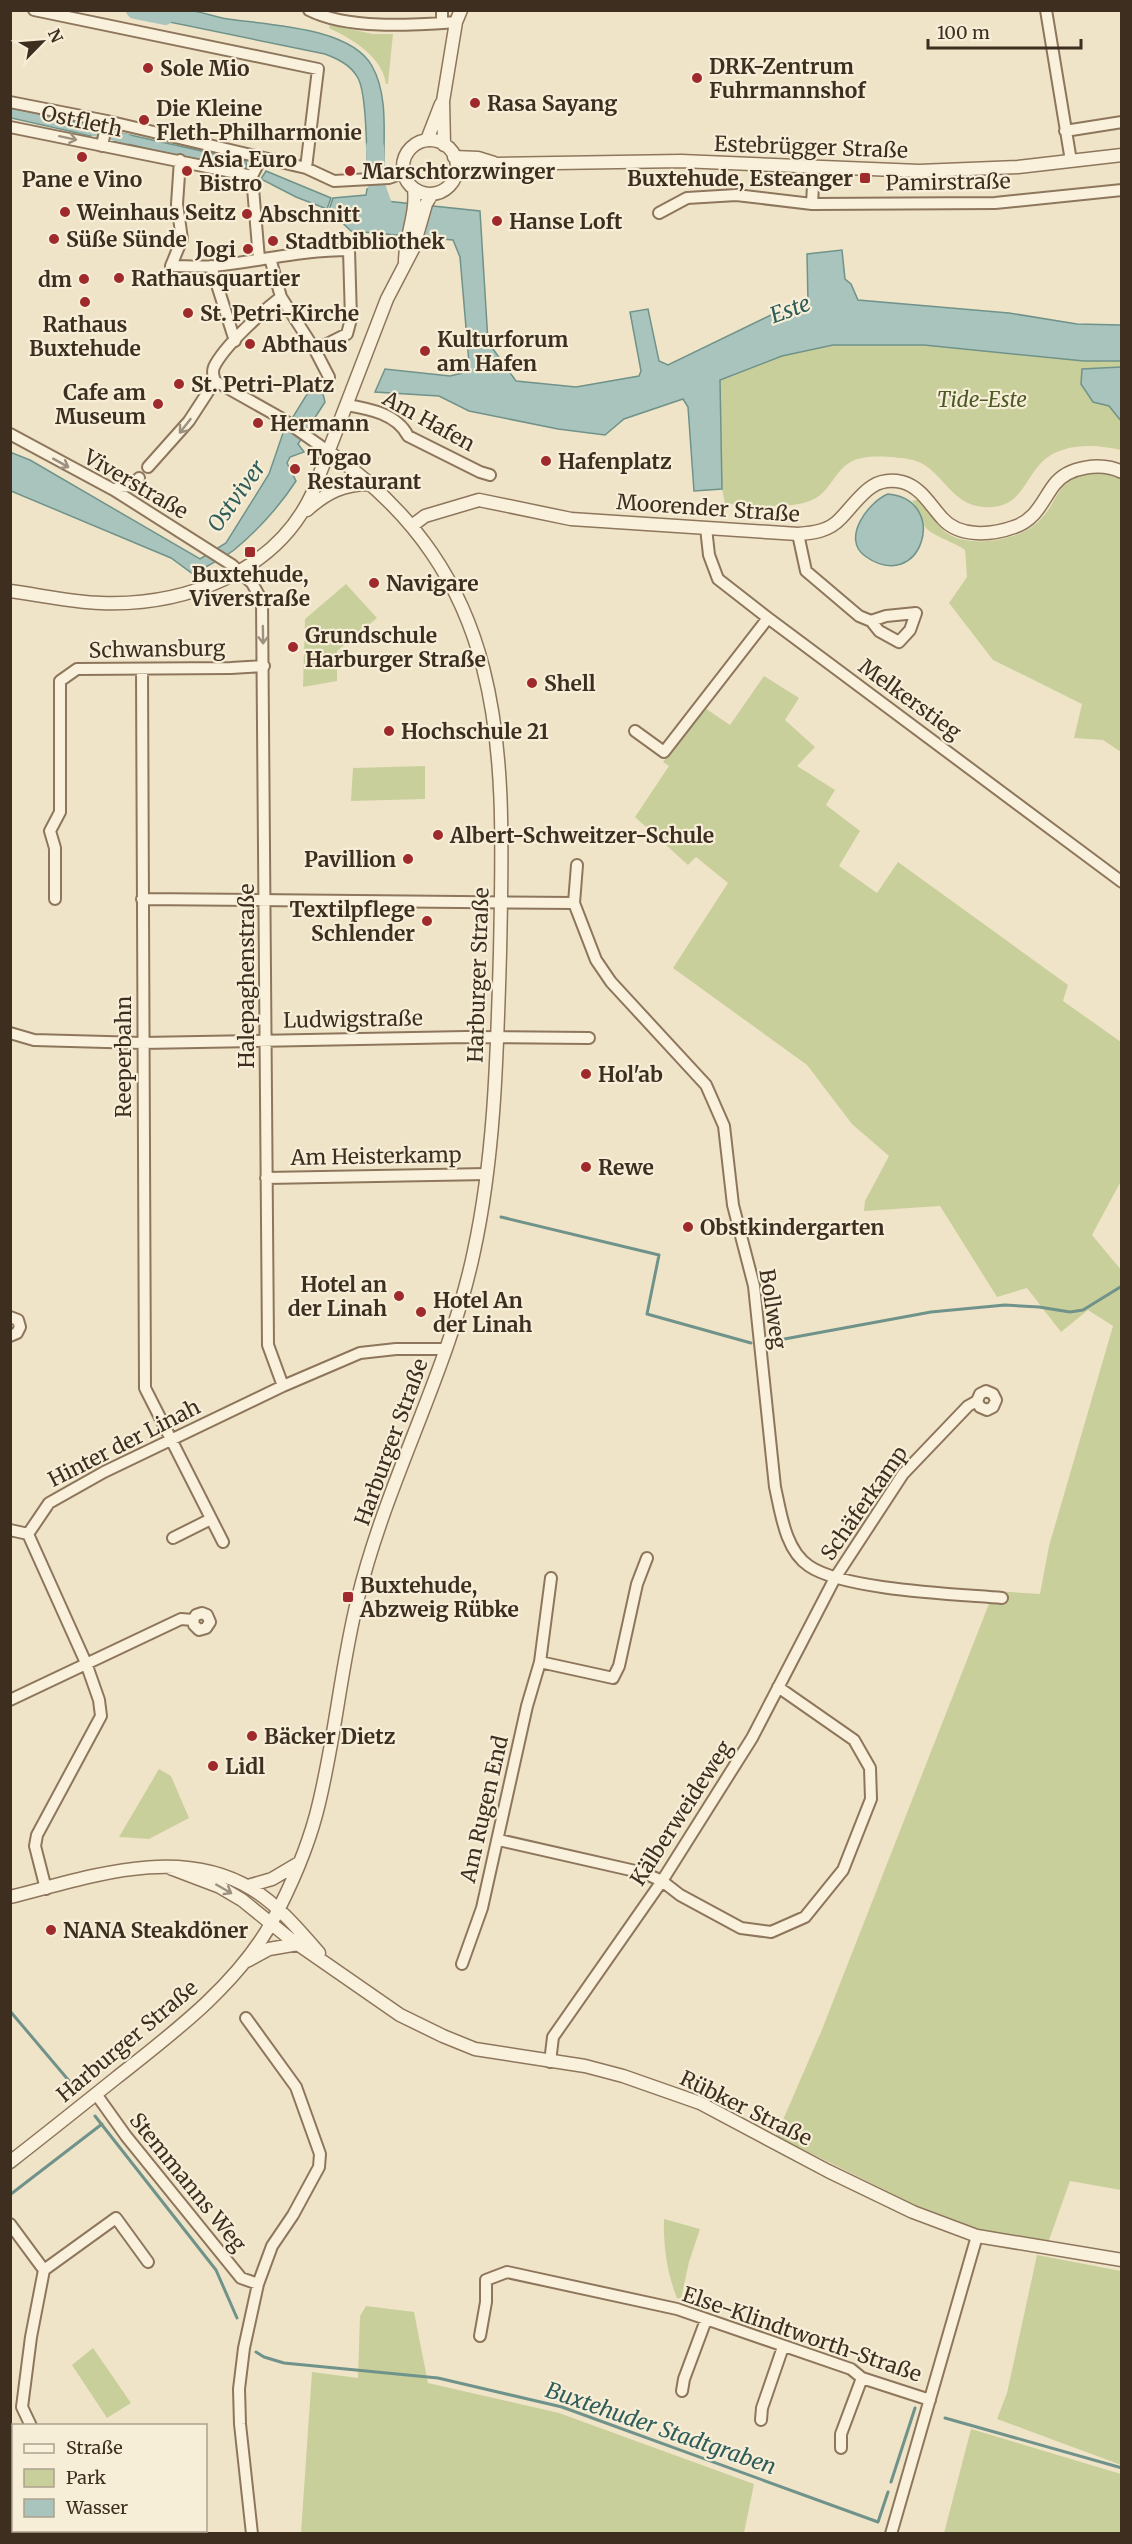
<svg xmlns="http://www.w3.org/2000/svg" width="1132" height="2544" viewBox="0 0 1132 2544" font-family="Merriweather,serif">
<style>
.green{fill:#c9cf9b}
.water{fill:#a9c4bc;stroke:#6f938a;stroke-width:1.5}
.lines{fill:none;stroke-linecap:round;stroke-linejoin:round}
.stream{stroke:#6f938a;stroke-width:3}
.canal{stroke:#a9c4bc;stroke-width:10}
.river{stroke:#a9c4bc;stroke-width:18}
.minor-casing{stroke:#8d765c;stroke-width:14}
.tertiary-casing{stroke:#8d765c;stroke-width:15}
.minor{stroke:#faf1dc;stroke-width:10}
.tertiary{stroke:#faf1dc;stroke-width:12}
.oneway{stroke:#9c907e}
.poi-dot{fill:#9e2a2b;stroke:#f7eed8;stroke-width:2}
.labels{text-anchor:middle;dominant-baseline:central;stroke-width:4.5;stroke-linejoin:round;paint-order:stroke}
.poi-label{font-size:21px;font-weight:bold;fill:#3d2e20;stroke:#f7eed8;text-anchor:start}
.street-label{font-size:21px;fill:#3d2e20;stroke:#f7eed8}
.park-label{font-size:21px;font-style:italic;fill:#4d5a26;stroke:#f7eed8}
.water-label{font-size:22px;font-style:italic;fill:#2f5d5a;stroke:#f7eed8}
</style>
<rect width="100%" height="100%" fill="#f0e4c8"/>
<path class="green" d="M330,25L373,34H393L388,84H386C382,56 352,39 329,28Z
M808,303L1009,313L1077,324L1121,325V450C1096,444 1060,442 1040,464C1024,482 1020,505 992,507C954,510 946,476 921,463C915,460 905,458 899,458C885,456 861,455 849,463C837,470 830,488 819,496C797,512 750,504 725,504L722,488L720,380L773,314L800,310Z
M1094,470L1116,474L1121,478V752L1103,740L1074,738L1082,704L993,660L949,603L967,577L965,550C954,542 933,536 926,528C920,521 918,509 912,501L920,499C928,510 937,528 950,535C974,548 1019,540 1038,522C1062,498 1053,481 1094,470Z
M346,584L377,618L337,651V681L303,687L305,619Z
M764,676L799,698L785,720L815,747L797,766L835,790L826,805L860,831L839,866L877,893L898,862L1068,985L1063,1001L1121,1042V1181L1092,1235L1122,1271L1121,2190L1070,2181L1048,2243L979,2230L915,2205L776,2136L821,2032L994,1591L1040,1594L1049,1546L1113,1326L1088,1310L1061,1332L1027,1288L997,1297L940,1206L864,1211L865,1201L889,1156L852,1124L807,1065L673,968L728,883L696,857L688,865L635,817L669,766L663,762L705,708L730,725Z
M425,766V799L351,801L353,768Z
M159,1769L171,1776L189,1818L149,1839L119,1837Z
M664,2219L700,2229L689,2262L681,2299L677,2298C667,2274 663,2244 664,2219Z
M1037,2255L1121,2271V2465L997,2419L1007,2393Z
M366,2306L414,2312L428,2383L559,2413L754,2484L744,2533H301L312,2372L358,2378L360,2316Z
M93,2348L131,2403L107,2418L72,2365Z
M971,2429L1121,2474V2533H944Z"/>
<path class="water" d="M141,11C156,10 172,10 187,10C201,11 214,17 228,19C268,25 350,27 372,66C389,96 383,137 384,170L368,172C366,151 367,95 358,78C351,65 338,59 325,54L140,16Z
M11,108L91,125L95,131L91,136L11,118Z
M117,132L246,161L247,168L243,171L115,141L113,138Z
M266,171L331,198L327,209L296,197L261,179Z
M385,188L386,201L480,211L488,342L516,381L576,387L639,376L641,371L630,312L648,309L659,361L668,365L773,314L800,310L808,303L807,254L842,250L845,279L851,284L858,300L1009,313L1077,324L1121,325V361H1084L924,345H833L782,356L720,380L722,489L694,491L688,407L683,399L624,419L605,435L558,429L469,411L439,396L375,392L385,369L450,376L462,373L469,363L460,257L453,240L351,231L329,210L333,198L366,195L367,189Z
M1121,367H1122L1121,421L1109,406L1093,402L1081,384L1082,369Z
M322,388H326L322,390L325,402L298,444L304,452L290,457L287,463L296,481C279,507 258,530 234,550C222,559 207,566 193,574L171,558L11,491L10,452L30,460L200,559L226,543L269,474L283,433L309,391H318Z
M888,494C951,500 921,596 865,556C841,539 868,502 888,494Z"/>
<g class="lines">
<path class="stream" d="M501,1217L659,1255L647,1314L751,1343
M768,1342L931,1312L1005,1305L1039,1307L1070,1312L1083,1310L1122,1286
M10,2011L70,2082
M95,2116L216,2270L237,2318
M11,2194L102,2124
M256,2352L264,2357L284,2363L438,2378L562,2407L878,2522L888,2492
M945,2418L1122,2468
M891,2482L915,2408"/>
<path class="canal" d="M81,128L127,139"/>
<path class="river" d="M135,10L165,16
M375,147L377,188L385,211"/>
<g class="minor-casing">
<path id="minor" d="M34,10L318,69L306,168
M309,10C348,30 413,25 456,22
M442,10V23
M1046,10L1071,161
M10,102L107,121L306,168L334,181L389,178L403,173
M10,127L252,176
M1065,131L1122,122
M102,146L107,121
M180,160L177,204L182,239L171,266C185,266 200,267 214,266C259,261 304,250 349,250L351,319L347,334L315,350L281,297L270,258
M814,167L812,204L995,203L1122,190
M659,213L687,198L736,195L812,204
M259,259L252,176L261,158
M211,266L235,341
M315,350L329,377
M215,381L281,418L329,452
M215,381C213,376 212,372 214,367C224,346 263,311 281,297
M347,405C370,409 397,414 408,436L480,472L490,475
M10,434L114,490L232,565L252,583L262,601L268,1345L283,1386
M148,467L189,421L215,381
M114,490L119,487L132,486L139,478
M706,528L709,555L718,579L768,618L1122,882
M798,534L806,571L859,616L871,621L879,631L899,642L910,630L916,613L886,616L871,621
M142,669L145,1388L223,1542
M635,731L664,752L768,618
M55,899V848L50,831L60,812V681L77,669L231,668L264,666
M142,899L574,903L596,960L611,982L706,1085L724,1126L733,1205L754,1286L775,1487C781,1513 785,1550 809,1566C844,1590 956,1594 1002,1598
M574,903L577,865
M10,1033L34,1040L142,1043L466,1037L589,1038
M266,1178L487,1174
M10,1317L18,1320L20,1327L17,1333L10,1336
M10,1530L28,1534
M173,1538L211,1519
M540,1662L613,1678L619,1666L637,1584L647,1558
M10,1700L181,1619L193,1620L194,1625L199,1630L206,1628L210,1622L207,1615L202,1613L196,1615L193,1620
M499,1840L644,1873L662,1881L680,1895L741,1928L771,1932L805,1917L843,1870L871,1799L870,1768L854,1740L778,1687
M46,1889L35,1846L37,1835L101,1716L99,1700L86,1663L28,1534L49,1503L104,1472L283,1386L360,1353L396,1349H446
M462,1964L482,1908L527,1706L540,1662L551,1578
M246,2018L296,2087L320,2154L319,2167L293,2215L272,2246L258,2284L244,2348L239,2389L240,2424L252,2534
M550,2062L553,2037L662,1881L752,1738L835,1578L903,1474L968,1406L977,1401L980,1407L987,1410L993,1407L996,1400L993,1394L986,1391L980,1394L977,1401
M96,2094L126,2136L241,2278L258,2284
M10,2224L44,2270L31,2337L22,2407L31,2426
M44,2270L116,2218L148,2262
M480,2336L486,2302V2280L507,2272L677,2309L851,2369L862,2378L930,2400
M682,2391L684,2379L706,2320
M761,2420L762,2408L783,2347
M841,2448V2434L862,2378
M83,2530L84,2534
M891,2534L977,2236"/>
</g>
<g class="tertiary-casing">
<path id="tertiary" d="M427,140L441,104
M403 167a27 27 0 1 1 54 0a27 27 0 1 1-54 0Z
M444,145L443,101L456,22L461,10
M454,157L478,158L494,163
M454,178L464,170L498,164L681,161L919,171L1018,167L1122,155
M405,262C405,237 417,214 414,189
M307,510C327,492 344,484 370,484
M413,525L425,516L479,500L571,519L798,534C813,533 829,531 840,519C859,500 870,475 902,482C921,487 930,505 942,518C959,538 992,535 1014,527C1036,520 1042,501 1054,485C1068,466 1102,462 1122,472
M10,591C40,595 71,602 101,603C184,606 275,573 312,494L387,299L413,249L426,204L432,194
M170,1868L220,1887L242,1900L289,1938L400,2015L443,2036L475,2049L585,2066L623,2076L700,2103L828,2171L913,2212L977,2236L1122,2260
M248,1886L272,1879L299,1863
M10,1897C87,1878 178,1844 252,1889C278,1905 299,1930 319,1953
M247,1961L269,1949L298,1944
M10,2162C46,2134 81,2106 116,2078C173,2033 236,1986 272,1922C290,1888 306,1852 316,1815C335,1744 340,1669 358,1598C387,1479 449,1371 474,1251C495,1154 497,1052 500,953C504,753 513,580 329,452"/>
</g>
<use href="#minor" class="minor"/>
<use href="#tertiary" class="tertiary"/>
</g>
<defs><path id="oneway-shaft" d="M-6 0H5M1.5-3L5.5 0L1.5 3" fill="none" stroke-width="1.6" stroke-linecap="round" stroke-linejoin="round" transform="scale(1.5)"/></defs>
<g class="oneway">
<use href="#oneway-shaft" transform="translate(68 138) rotate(12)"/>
<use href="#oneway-shaft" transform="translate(185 426) rotate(128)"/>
<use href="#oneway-shaft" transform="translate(61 463) rotate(29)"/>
<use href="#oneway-shaft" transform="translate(263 635) rotate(89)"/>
<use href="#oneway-shaft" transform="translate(224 1889) rotate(30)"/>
</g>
<g class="poi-dot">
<circle cx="148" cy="68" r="6"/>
<circle cx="697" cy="78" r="6"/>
<circle cx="475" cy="103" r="6"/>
<circle cx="144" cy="120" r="6"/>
<circle cx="82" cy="157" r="6"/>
<circle cx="187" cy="171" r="6"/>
<circle cx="350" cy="171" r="6"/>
<rect x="859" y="172" width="12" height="12" rx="3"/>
<circle cx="65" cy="212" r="6"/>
<circle cx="247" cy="214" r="6"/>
<circle cx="497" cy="221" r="6"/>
<circle cx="54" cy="239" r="6"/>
<circle cx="273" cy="241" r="6"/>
<circle cx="248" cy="249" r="6"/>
<circle cx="119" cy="278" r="6"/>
<circle cx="84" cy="279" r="6"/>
<circle cx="85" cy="302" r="6"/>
<circle cx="188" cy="313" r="6"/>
<circle cx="250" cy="344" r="6"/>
<circle cx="425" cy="351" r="6"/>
<circle cx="179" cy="384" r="6"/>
<circle cx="158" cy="404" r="6"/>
<circle cx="258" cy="423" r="6"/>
<circle cx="546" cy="461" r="6"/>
<circle cx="295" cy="469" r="6"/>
<rect x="244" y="546" width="12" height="12" rx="3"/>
<circle cx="374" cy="583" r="6"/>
<circle cx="293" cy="647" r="6"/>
<circle cx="532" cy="683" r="6"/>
<circle cx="389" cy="731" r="6"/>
<circle cx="438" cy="835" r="6"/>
<circle cx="408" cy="859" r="6"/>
<circle cx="427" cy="921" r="6"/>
<circle cx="586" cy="1074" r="6"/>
<circle cx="586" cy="1167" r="6"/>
<circle cx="688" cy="1227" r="6"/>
<circle cx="399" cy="1296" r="6"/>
<circle cx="421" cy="1312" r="6"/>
<rect x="342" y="1591" width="12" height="12" rx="3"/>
<circle cx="252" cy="1736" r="6"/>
<circle cx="213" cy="1766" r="6"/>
<circle cx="51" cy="1930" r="6"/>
</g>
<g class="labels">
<g class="poi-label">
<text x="709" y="66">DRK-Zentrum<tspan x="709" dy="24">Fuhrmannshof</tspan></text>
<text x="160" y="68">Sole Mio</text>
<text x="487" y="103">Rasa Sayang</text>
<text x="156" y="108">Die Kleine<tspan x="156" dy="24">Fleth-Philharmonie</tspan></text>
<text x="199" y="159">Asia Euro<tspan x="199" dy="24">Bistro</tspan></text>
<text x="362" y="171">Marschtorzwinger</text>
<text x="853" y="178" text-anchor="end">Buxtehude, Esteanger</text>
<text x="82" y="179" text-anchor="middle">Pane e Vino</text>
<text x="77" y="212">Weinhaus Seitz</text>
<text x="259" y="214">Abschnitt</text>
<text x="509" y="221">Hanse Loft</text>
<text x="66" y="239">Süße Sünde</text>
<text x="285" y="241">Stadtbibliothek</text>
<text x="236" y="249" text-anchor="end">Jogi</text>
<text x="131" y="278">Rathausquartier</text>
<text x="72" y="279" text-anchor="end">dm</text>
<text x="200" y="313">St. Petri-Kirche</text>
<text x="85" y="324" text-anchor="middle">Rathaus<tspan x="85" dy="24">Buxtehude</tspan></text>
<text x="437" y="339">Kulturforum<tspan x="437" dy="24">am Hafen</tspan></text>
<text x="262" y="344">Abthaus</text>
<text x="191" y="384">St. Petri-Platz</text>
<text x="146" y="392" text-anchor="end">Cafe am<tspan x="146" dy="24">Museum</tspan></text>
<text x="270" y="423">Hermann</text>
<text x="307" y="457">Togao<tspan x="307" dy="24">Restaurant</tspan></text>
<text x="558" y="461">Hafenplatz</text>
<text x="250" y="574" text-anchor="middle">Buxtehude,<tspan x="250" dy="24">Viverstraße</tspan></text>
<text x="386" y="583">Navigare</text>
<text x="305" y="635">Grundschule<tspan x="305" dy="24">Harburger Straße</tspan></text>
<text x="544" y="683">Shell</text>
<text x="401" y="731">Hochschule 21</text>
<text x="450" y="835">Albert-Schweitzer-Schule</text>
<text x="396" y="859" text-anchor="end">Pavillion</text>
<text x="415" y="909" text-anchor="end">Textilpflege<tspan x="415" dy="24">Schlender</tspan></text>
<text x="598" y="1074">Hol'ab</text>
<text x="598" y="1167">Rewe</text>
<text x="700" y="1227">Obstkindergarten</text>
<text x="387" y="1284" text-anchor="end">Hotel an<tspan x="387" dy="24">der Linah</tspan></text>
<text x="433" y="1300">Hotel An<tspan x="433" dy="24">der Linah</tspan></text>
<text x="360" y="1585">Buxtehude,<tspan x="360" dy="24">Abzweig Rübke</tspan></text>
<text x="264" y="1736">Bäcker Dietz</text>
<text x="225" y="1766">Lidl</text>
<text x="63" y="1930">NANA Steakdöner</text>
</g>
<g class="street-label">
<text transform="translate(82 121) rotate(12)">Ostfleth</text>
<text transform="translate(811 147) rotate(2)">Estebrügger Straße</text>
<text transform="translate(948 182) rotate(-1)">Pamirstraße</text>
<text transform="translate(429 421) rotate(29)">Am Hafen</text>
<text transform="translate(136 484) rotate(30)">Viverstraße</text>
<text transform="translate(708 508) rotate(4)">Moorender Straße</text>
<text transform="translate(157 649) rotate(-1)">Schwansburg</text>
<text transform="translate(910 699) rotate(36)">Melkerstieg</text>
<text transform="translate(478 975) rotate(-88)">Harburger Straße</text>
<text transform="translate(246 976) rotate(-90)">Halepaghenstraße</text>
<text transform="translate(353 1019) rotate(-1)">Ludwigstraße</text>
<text transform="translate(123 1057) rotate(-90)">Reeperbahn</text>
<text transform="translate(376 1156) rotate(-1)">Am Heisterkamp</text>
<text transform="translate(773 1309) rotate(81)">Bollweg</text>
<text transform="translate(391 1442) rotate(-70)">Harburger Straße</text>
<text transform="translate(124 1443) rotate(-27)">Hinter der Linah</text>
<text transform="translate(864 1503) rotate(-55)">Schäferkamp</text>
<text transform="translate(484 1809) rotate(-77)">Am Rugen End</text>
<text transform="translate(681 1813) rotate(-57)">Kälberweideweg</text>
<text transform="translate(127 2041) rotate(-40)">Harburger Straße</text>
<text transform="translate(746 2108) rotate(26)">Rübker Straße</text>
<text transform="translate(188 2182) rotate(51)">Stemmanns Weg</text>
<text transform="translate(802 2334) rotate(19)">Else-Klindtworth-Straße</text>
</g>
<g class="park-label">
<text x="982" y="399">Tide-Este</text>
</g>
<g class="water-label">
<text transform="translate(790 309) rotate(-20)">Este</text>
<text transform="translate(236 496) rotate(-54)">Ostviver</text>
<text transform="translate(661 2428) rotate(19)">Buxtehuder Stadtgraben</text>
</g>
</g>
<rect width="1132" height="2544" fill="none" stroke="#3d2e20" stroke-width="24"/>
<rect x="12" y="2424" width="195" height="108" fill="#f7eed8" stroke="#ada18e" stroke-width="1.5"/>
<rect x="24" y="2444" width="30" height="9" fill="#faf1dc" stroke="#ada18e" stroke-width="1.5"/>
<text x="66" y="2454" font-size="18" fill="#3d2e20">Straße</text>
<rect x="24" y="2469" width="30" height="18" fill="#c9cf9b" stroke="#ada18e" stroke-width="1.5"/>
<text x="66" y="2484" font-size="18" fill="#3d2e20">Park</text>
<rect x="24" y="2499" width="30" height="18" fill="#a9c4bc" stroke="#ada18e" stroke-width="1.5"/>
<text x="66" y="2514" font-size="18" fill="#3d2e20">Wasser</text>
<g transform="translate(42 42) rotate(65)" stroke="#f7eed8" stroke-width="4.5" paint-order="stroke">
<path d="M0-4.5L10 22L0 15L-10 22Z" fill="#3d2e20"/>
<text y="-9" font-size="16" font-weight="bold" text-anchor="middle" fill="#3d2e20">N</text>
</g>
<path d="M928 39v9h153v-9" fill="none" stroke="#3d2e20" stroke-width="3"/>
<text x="937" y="39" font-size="18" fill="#3d2e20" stroke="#f7eed8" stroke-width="4.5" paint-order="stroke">100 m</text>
</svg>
